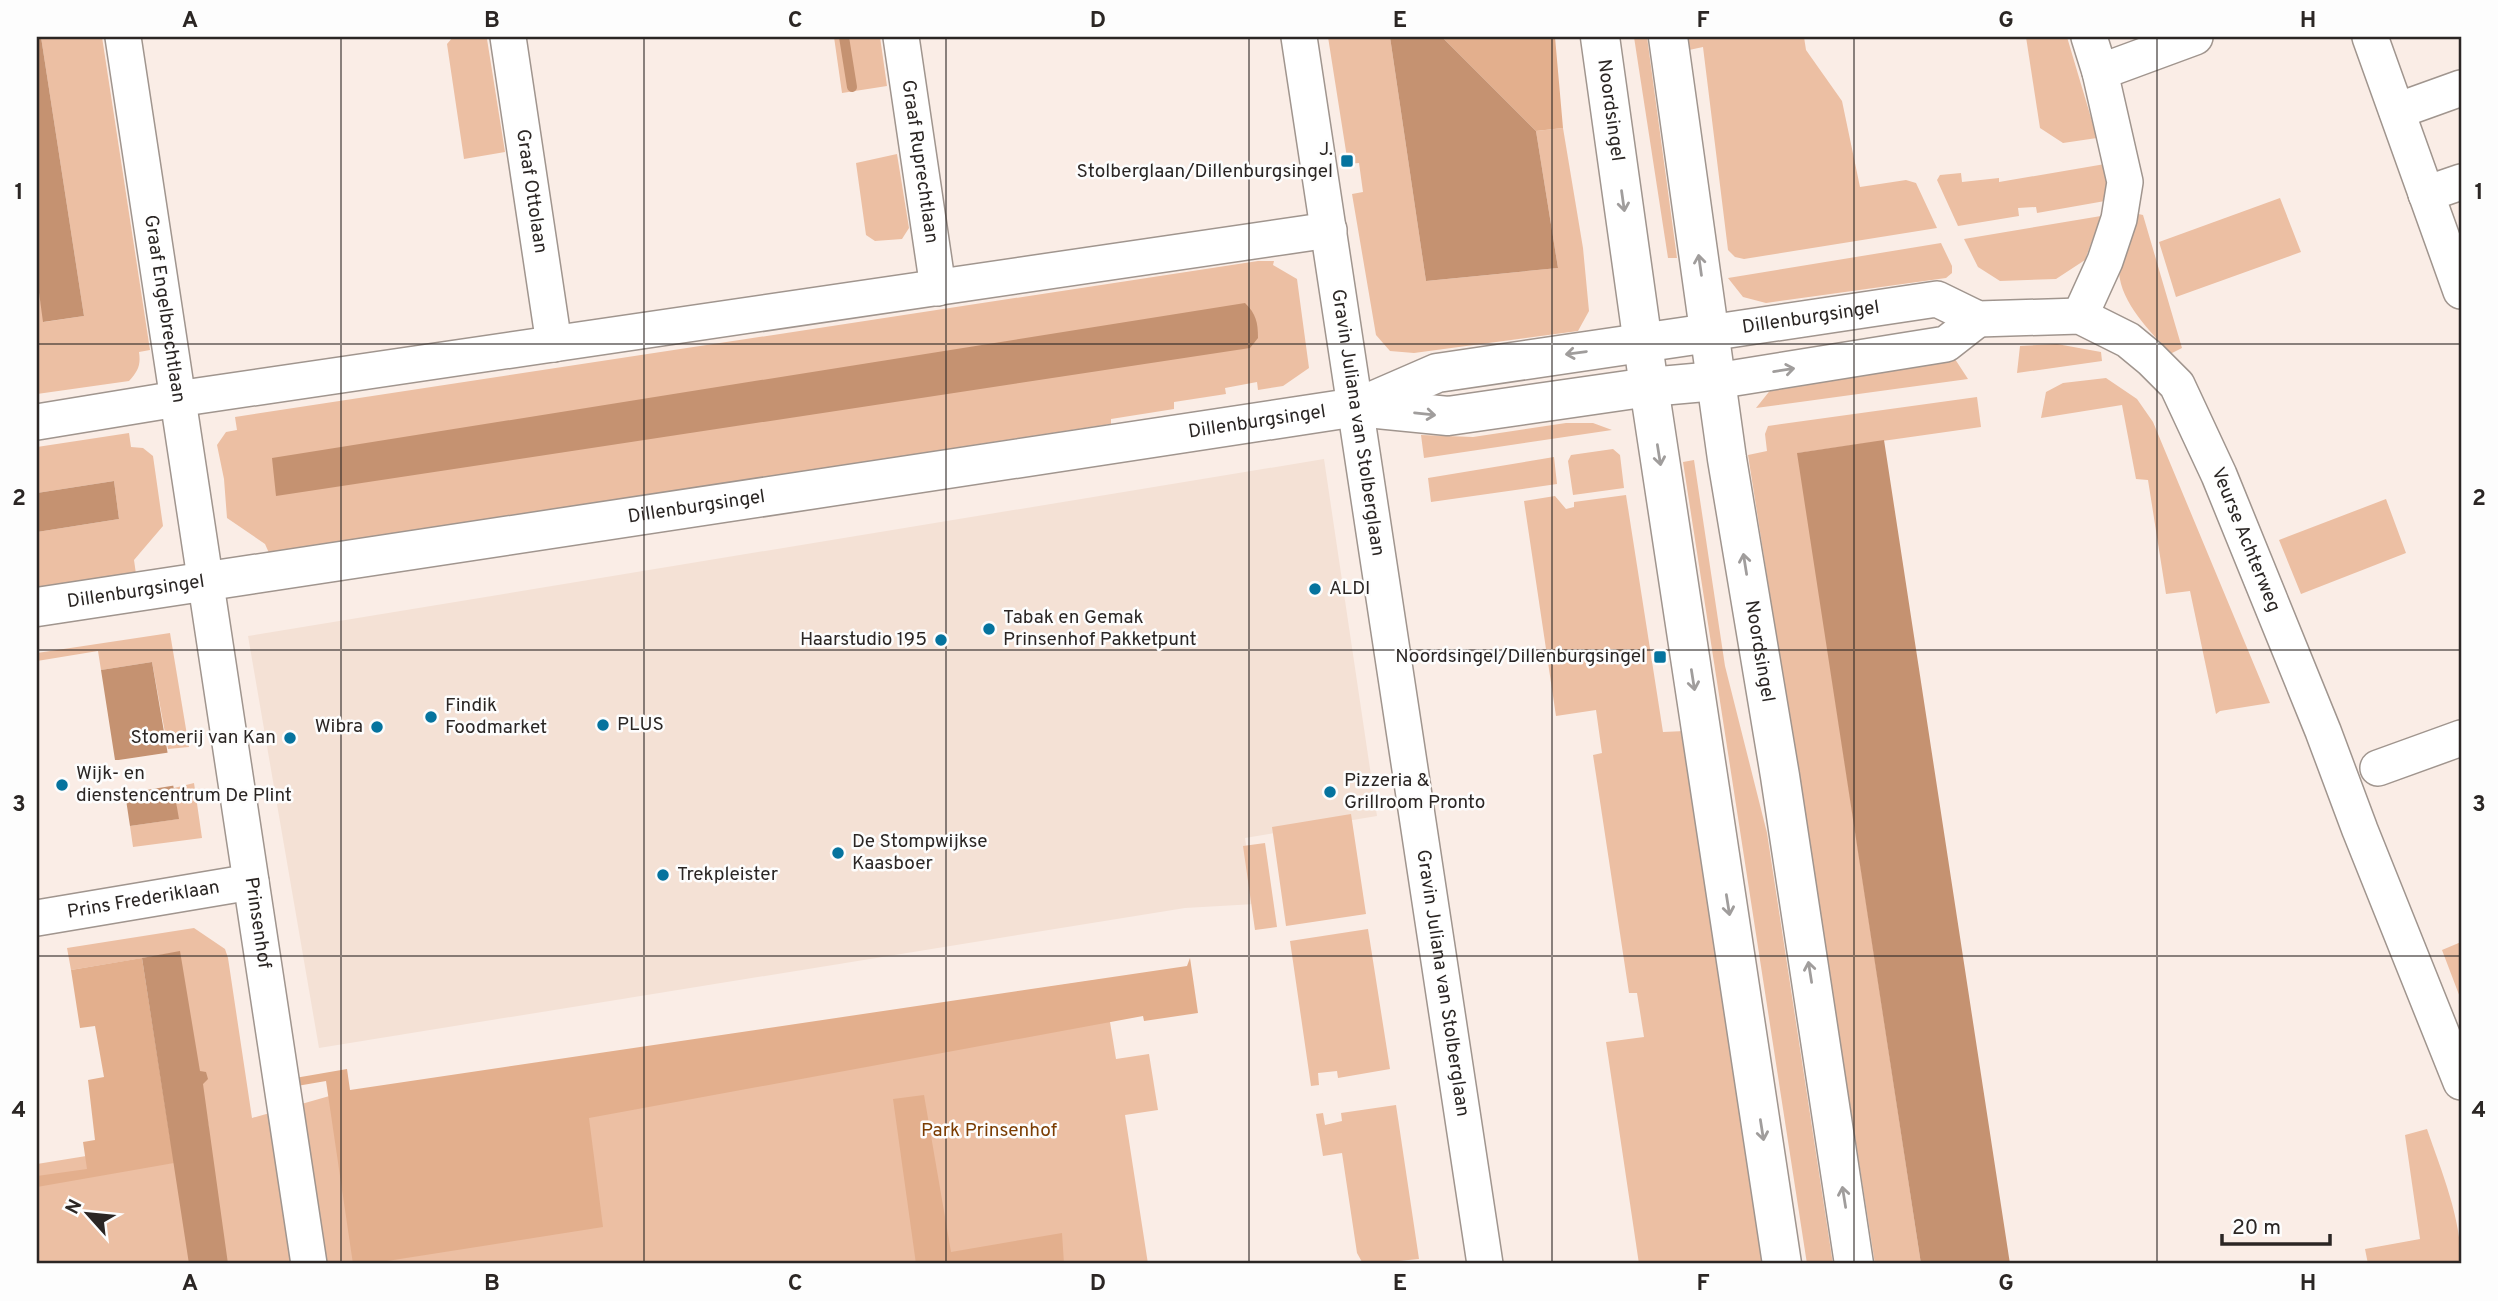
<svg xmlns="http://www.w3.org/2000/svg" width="2498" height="1301" viewBox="0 0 2498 1301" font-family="Overpass,sans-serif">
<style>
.built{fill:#f4e1d5}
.green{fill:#ecbfa3}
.forest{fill:#e3af8d}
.water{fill:#c59271}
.pier{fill:#faede6}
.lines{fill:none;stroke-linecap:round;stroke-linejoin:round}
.stream{stroke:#c59271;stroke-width:10}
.minor-casing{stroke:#a0958e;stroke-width:38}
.tertiary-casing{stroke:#a0958e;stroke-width:41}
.secondary-casing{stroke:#a0958e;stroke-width:41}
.minor{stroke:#fff;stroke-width:35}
.tertiary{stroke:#fff;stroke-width:38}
.secondary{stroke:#fff;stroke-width:38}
.oneway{stroke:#a09d9c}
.grid{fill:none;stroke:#2b2624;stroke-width:2;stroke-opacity:0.55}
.poi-dot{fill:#05739e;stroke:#fdfdfd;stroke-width:2.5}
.labels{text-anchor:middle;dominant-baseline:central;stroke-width:5;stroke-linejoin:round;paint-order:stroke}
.street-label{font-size:19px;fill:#2b2624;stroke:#fdfdfd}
.poi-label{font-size:19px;fill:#2b2624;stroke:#fdfdfd;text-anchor:start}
.park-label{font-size:19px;fill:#7b3c02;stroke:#fdfdfd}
.neatline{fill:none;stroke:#2b2624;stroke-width:2.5}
.grid-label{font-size:23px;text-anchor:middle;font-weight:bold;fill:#2b2624}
</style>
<rect width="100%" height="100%" fill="#faede6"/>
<path class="built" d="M1324,459L1377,816L1245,838L1255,904L1185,908L319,1048L248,636Z"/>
<path class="green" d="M41,37H102L150,350L139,352C141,365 138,371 129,381L37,394V278L44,322L84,316Z
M453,37H484L487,39L505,152L464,159L447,44Z
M834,37H880L887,86L842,93Z
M1328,37H1390L1426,281L1558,268L1536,131L1563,128L1583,248L1589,311L1578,331L1414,353L1390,351L1376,335L1352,194L1363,192L1359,163L1348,164Z
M1634,37H1647L1677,258H1668Z
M1688,37H1804L1806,50L1842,101L1860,187L1906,180L1916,183L1937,228L1744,259L1735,257L1728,250L1703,47L1689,50Z
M2026,37H2067L2097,138L2063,143L2040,128Z
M897,154L909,228L902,239L875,241L866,235L856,163Z
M2105,164L2107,176L2105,201L2037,213L2036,207L2018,208L2019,216L1958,226L1937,180L1940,175L1961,173L1962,182L1999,178V182Z
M2280,198L2301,252L2176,297L2159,242Z
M2134,213L2143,215L2182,348L2170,354C2151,331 2121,304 2119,272C2119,256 2129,229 2134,213Z
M2101,216L2085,260L2056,279L2000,281L1978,267L1964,239Z
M1941,243L1952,266V273L1946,278L1766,303L1743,297L1728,278Z
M1258,261H1274L1273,265L1297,279L1309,368L1283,386L1258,390L1257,382L1225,388L1226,394L1174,402V409L1111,419V424L269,553L265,544L227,518L224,479L217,445L226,432L237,430L235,417Z
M2057,344L2101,352L2102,361L2017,373L2020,346Z
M1953,356L1968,379L1756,408L1772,388Z
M2106,378L2137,399L2153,422L2270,703L2220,711L2216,714L2190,591L2166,594L2148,480L2136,479L2122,405L2041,418L2046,392L2063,383Z
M1977,397L1981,427L1798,453L1921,1264H1875L1748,455L1767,451L1765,434L1768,426Z
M1566,423H1593L1612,430L1424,458L1421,435L1473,437Z
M129,433L131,447L143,448L153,456L163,526L134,560L136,574L37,588V532L119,519L114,481L37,493V447Z
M1613,449L1620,455L1624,488L1573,495L1568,461L1571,455Z
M1554,457L1557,484L1431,502L1428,478Z
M1694,460L1725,666L1767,833L1833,1264H1807L1683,462Z
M1626,495L1663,732L1685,731L1763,1264H1639L1606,1042L1644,1037L1637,993H1629L1593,755L1602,753L1596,710L1556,716L1524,501L1555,496L1566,509L1574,507V502Z
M2386,499L2406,553L2301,594L2279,540Z
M170,633L189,747L168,749L152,662L101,670L98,651L37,661V653Z
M194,783L202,838L133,847L130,826L178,819L174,788Z
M1351,814L1366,914L1286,926L1272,827Z
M1265,843L1277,927L1255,930L1243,846Z
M194,928L225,949L228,958L252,1118L333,1095L1103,979L1116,1059L1149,1054L1158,1110L1125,1115L1148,1264H37V1164L160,1144L209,1129L179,952L71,970L67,948Z
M1368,929L1390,1069L1338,1078L1337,1071L1318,1073L1319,1085L1311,1086L1290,941Z
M2461,942V1000L2442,950Z
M1396,1105L1419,1259L1368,1264L1362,1262L1357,1253L1342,1153L1323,1156L1316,1114L1323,1113L1325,1125L1342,1121L1341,1113Z
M2427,1129C2442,1173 2461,1217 2461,1264H2368L2365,1249L2420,1239L2405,1135Z"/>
<path class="forest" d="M1442,37H1555L1563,128L1536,131Z
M142,958L174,1163L37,1187V1176L87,1169L83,1142L95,1140L88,1080L104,1077L95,1026L80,1028L71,970Z
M1190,958L1198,1013L1144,1021L1143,1016L589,1118L603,1227L368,1264H353L326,1081L297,1086L295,1078L347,1069L350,1090L1187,966Z
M924,1095L951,1252L1062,1233L1064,1264H916L893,1099Z"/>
<path class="water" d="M37,37H41L84,316L43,322L37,278Z
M1390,37H1442L1536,131L1558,268L1426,281Z
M1245,303C1256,314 1258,322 1258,338L1250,348L276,496L272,458Z
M1884,440L2010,1264H1921L1797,453Z
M114,481L119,519L37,532V493Z
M152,662L179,819L130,826L120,760H115L101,670Z
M180,951L200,1071L206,1072L208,1079L203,1084L228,1264H189L142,958Z"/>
<path class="pier" d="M172,752L177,785L122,794L117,763L113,764L112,761Z"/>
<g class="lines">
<path class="stream" d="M844,37L852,87"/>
<g class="minor-casing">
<g id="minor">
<path id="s1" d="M123,37L309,1264"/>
<path id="s2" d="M508,37L554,344"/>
<path id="s3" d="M901,37L938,288"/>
<path id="s4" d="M1299,37L1485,1264"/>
<path d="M2370,37L2461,291"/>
<path d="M2100,72L2195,37"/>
<path d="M2397,111L2461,88"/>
<path d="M2426,194L2461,182"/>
<path d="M2080,316L2105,261L2119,219L2125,182L2100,72L2089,37"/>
<path id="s5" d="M1709,333L1937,299L1978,319L2080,316L2128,340L2151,359L2177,385L2219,475L2323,731L2360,830L2461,1082"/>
<path d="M1716,381L1946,344L1978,319"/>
<path d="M37,422L177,399L1329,230"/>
<path d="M2378,768L2461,738"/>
<path id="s6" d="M37,918L251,882"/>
</g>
</g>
<g class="tertiary-casing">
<g id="tertiary">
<path d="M1361,406L1437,373L1709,333"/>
<path id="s7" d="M37,607L1357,407L1448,416L1649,387L1716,381"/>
</g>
</g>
<g class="secondary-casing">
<g id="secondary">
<path id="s8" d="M1600,37L1649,387L1782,1264"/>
<path id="s9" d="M1668,37L1727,459L1780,776L1854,1264"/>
</g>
</g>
<use href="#minor" class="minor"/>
<use href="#tertiary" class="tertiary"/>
<use href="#secondary" class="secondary"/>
</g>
<defs><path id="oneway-shaft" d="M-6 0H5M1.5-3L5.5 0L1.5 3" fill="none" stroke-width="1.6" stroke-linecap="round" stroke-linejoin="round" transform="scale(1.75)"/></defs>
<g class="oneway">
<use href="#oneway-shaft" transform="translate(1623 201) rotate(82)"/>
<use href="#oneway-shaft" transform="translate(1700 265) rotate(-98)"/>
<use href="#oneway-shaft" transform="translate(1576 353) rotate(172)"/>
<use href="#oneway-shaft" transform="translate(1784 370) rotate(-9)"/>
<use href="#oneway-shaft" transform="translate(1425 414) rotate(6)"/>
<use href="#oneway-shaft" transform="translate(1659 455) rotate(81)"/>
<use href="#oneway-shaft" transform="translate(1745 564) rotate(-99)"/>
<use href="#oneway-shaft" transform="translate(1693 680) rotate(81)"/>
<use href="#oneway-shaft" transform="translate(1728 905) rotate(81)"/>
<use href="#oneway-shaft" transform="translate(1810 972) rotate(-99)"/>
<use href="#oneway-shaft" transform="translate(1762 1130) rotate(81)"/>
<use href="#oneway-shaft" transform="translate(1844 1197) rotate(-99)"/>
</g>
<path class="grid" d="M341,37V1264M644,37V1264M946,37V1264M1249,37V1264M1552,37V1264M1854,37V1264M2157,37V1264M37,344H2461M37,650H2461M37,956H2461"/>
<g class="poi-dot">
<rect x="1340" y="154" width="14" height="14" rx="3.5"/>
<circle cx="1315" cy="589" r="7"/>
<circle cx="989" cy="629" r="7"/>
<circle cx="941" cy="640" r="7"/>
<rect x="1653" y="650" width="14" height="14" rx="3.5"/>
<circle cx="431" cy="717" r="7"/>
<circle cx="603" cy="725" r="7"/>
<circle cx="377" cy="727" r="7"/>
<circle cx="290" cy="738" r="7"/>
<circle cx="62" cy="785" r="7"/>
<circle cx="1330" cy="792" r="7"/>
<circle cx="838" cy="853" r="7"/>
<circle cx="663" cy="875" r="7"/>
</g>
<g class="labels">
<g class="street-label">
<text stroke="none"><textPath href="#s8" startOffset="74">Noordsingel</textPath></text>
<text stroke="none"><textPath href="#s3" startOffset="126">Graaf Ruprechtlaan</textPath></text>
<text stroke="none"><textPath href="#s2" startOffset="156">Graaf Ottolaan</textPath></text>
<text stroke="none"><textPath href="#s1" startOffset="275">Graaf Engelbrechtlaan</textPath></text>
<text stroke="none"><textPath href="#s5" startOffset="103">Dillenburgsingel</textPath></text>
<text stroke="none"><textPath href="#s7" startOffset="1234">Dillenburgsingel</textPath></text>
<text stroke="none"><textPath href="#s4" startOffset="390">Gravin Juliana van Stolberglaan</textPath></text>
<text stroke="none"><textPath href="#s7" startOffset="667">Dillenburgsingel</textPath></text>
<text stroke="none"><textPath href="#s5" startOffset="668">Veurse Achterweg</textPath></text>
<text stroke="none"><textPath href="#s7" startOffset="100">Dillenburgsingel</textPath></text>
<text stroke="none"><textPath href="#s9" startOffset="621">Noordsingel</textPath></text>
<text stroke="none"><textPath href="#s6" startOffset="108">Prins Frederiklaan</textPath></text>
<text stroke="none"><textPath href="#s1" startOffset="896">Prinsenhof</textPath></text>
<text stroke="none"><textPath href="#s4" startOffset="957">Gravin Juliana van Stolberglaan</textPath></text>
</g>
<g class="poi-label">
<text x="1333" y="150" text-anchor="end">J.<tspan x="1333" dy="22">Stolberglaan/Dillenburgsingel</tspan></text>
<text x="1329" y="589">ALDI</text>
<text x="1003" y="618">Tabak en Gemak<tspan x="1003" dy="22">Prinsenhof Pakketpunt</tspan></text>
<text x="927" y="640" text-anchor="end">Haarstudio 195</text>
<text x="1646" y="657" text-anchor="end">Noordsingel/Dillenburgsingel</text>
<text x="445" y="706">Findik<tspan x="445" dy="22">Foodmarket</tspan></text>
<text x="617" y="725">PLUS</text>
<text x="363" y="727" text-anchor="end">Wibra</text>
<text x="276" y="738" text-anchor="end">Stomerij van Kan</text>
<text x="76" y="774">Wijk- en<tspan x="76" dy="22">dienstencentrum De Plint</tspan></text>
<text x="1344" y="781">Pizzeria &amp;<tspan x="1344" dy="22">Grillroom Pronto</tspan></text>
<text x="852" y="842">De Stompwijkse<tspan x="852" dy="22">Kaasboer</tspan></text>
<text x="677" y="875">Trekpleister</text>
</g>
<g class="park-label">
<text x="989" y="1131">Park Prinsenhof</text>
</g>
</g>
<rect width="2498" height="1301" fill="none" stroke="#fdfdfd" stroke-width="77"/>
<g transform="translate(88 1214) rotate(297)" stroke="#fdfdfd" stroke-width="5" paint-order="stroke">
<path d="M0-5L12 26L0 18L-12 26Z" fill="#2b2624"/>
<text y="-10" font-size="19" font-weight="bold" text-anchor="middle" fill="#2b2624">N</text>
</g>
<path d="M2222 1234v10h108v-10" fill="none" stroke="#2b2624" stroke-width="3.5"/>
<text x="2232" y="1234" font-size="21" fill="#2b2624" stroke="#fdfdfd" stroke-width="5" paint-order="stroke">20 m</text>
<rect x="38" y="38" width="2422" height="1224" class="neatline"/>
<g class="grid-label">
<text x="190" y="27">A</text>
<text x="492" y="27">B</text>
<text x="795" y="27">C</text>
<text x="1098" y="27">D</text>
<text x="1400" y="27">E</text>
<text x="1703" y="27">F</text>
<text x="2006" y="27">G</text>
<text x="2308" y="27">H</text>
<text x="19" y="199">1</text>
<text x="2479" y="199">1</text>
<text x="19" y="505">2</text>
<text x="2479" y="505">2</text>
<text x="19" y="811">3</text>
<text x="2479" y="811">3</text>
<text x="19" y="1117">4</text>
<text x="2479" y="1117">4</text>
<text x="190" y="1290">A</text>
<text x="492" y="1290">B</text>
<text x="795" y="1290">C</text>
<text x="1098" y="1290">D</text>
<text x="1400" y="1290">E</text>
<text x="1703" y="1290">F</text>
<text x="2006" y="1290">G</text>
<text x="2308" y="1290">H</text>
</g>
</svg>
